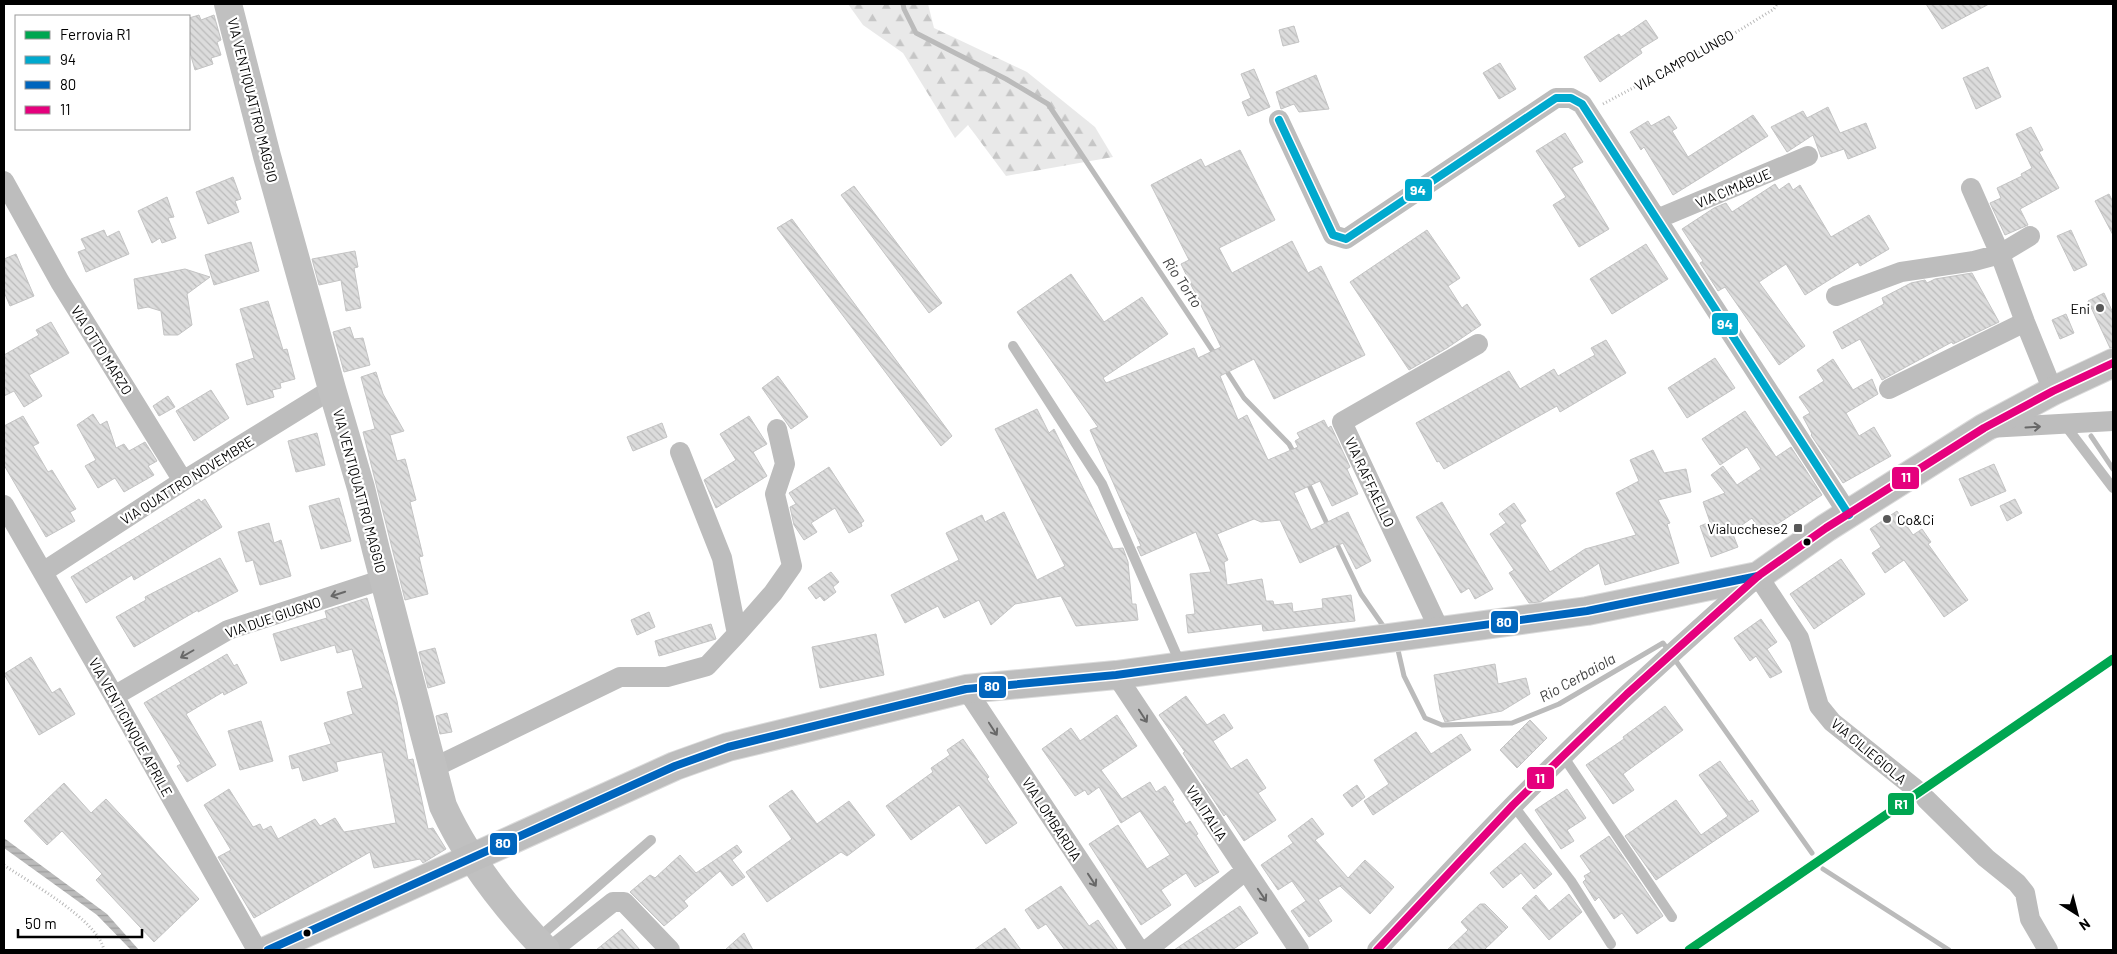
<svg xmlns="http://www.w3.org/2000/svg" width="2117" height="954" viewBox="0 0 2117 954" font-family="Barlow,sans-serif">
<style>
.forest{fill:url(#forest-firs)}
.water{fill:url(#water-rules)}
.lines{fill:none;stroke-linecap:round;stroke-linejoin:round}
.stream{stroke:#bbb;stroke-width:5}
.building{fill:url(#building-back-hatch);stroke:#c4c4c4}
.primary-casing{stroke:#dbdbdb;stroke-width:30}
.path{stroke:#b8b8b8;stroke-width:3;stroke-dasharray:1 2.5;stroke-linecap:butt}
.lane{stroke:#bdbdbd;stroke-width:10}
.street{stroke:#bdbdbd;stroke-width:20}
.secondary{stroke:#c0c0c0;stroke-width:28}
.primary{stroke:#bdbdbd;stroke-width:28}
.bus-1-casing{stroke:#fff;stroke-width:11}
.bus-2-casing{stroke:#fff;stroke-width:11}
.bus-3-casing{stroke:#fff;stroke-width:11}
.bus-1{stroke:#00a9ce;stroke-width:8}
.bus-2{stroke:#0065bd;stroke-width:8}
.bus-3{stroke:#e5007d;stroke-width:8}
.rail-1-casing{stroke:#fff;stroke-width:12}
.rail-1{stroke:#00a651;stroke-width:9}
.oneway{stroke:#686868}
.poi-dot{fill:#595959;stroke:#fff;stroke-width:2}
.bus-dot{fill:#000;stroke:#fff;stroke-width:2}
.labels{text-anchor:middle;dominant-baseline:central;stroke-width:4.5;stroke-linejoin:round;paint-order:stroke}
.street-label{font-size:14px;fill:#000;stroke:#fff}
.poi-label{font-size:14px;fill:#000;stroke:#fff;text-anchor:end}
.water-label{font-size:15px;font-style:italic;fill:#3f3f3f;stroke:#fff}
.line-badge{stroke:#fff;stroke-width:2}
.badge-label{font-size:14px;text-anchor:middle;font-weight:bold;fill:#fff}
</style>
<defs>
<pattern id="forest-firs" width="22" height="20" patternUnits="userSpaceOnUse" patternTransform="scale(1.25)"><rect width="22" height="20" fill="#e9e9e9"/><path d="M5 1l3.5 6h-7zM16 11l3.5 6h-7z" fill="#c6c6c6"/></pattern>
<pattern id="water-rules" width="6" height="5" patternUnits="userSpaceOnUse" patternTransform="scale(1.25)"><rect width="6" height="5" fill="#bbb"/><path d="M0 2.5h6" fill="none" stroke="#9f9f9f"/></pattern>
<pattern id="building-back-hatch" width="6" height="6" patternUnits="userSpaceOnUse" patternTransform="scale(1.25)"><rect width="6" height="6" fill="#dcdcdc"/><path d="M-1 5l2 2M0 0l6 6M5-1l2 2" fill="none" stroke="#bbb"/></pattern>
</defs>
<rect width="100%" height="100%" fill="#fff"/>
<path class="forest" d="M848,4H928L934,28L1027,72L1095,127L1113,157L1006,176L968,125L955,138L903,53L863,25Z"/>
<path class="water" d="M4,838L107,914L139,950H131L97,915L4,848Z"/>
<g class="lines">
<path class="stream" d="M903,4L904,9L916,33L1006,79L1048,104L1216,356
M1224,367L1244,398L1289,444L1295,455
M2091,436L2113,469
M1307,481L1329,528
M1335,540L1361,594L1386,630
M1398,650L1404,676L1425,718L1442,725L1512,723L1559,704L1663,643L1669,651
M1673,657L1812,853
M1823,869L1949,950"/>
</g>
<path class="building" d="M1926,4H1989L1942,29Z
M199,15L201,20L214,15L221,40L217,42L221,55L211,58L213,64L195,70L189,49V18Z
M1646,20L1658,38L1640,49L1642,53L1600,82L1584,57L1619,34L1621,37Z
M1294,26L1299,42L1283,46L1279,30Z
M1500,63L1516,89L1499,99L1483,73Z
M1988,67L2001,97L1976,109L1963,78Z
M1254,69L1270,107L1248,116L1242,102L1251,98L1241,74Z
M1316,75L1329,109L1299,112L1294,104L1281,109L1276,92Z
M1828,107L1840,133L1866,123L1876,148L1848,159L1844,149L1821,157L1813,135L1787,152L1771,127L1803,111L1807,118Z
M1753,115L1768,136L1673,195L1644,147L1641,150L1630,132L1648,121L1651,126L1669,116L1677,128L1672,131L1688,157Z
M2031,127L2043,150L2039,152L2059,188L2020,209L2028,225L2005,235L1990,203L2001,198L1997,188L2022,176L2021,174L2032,168L2016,134Z
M1565,133L1583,162L1572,168L1609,229L1579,247L1553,205L1566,197L1536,151Z
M1240,150L1275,220L1219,248L1232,273L1292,241L1308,273L1321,266L1365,355L1274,399L1254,359L1220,376L1238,420L1247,415L1268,460L1298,447L1295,441L1300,438L1297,433L1324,420L1328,428L1331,426L1350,467L1347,469L1358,494L1332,506L1320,481L1294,493L1311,530L1348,512L1371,561L1356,569L1343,543L1300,563L1280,520L1261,522L1254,519L1217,534L1228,560L1224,562L1227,585L1262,579L1266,601H1273L1274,605L1292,603L1293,612L1323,608L1322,599L1351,595L1355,621L1263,631L1262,624L1188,633L1186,615L1195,614L1190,574L1211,572L1196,532L1141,556L1137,547L1141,546L1090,430L1098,427L1017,312L1071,274L1104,322L1142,297L1168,334L1103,378L1106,383L1194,348L1198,358L1221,347L1181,264L1189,260L1151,185L1201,159L1205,167Z
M233,177L241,199L235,201L239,212L208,224L196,192Z
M1789,183L1793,190L1800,185L1831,237L1869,215L1889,249L1860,266L1858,262L1805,295L1786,264L1759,282L1805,346L1779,365L1725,287L1718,291L1700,263L1703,261L1682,229L1714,208L1726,203L1732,212L1775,184L1779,190Z
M854,186L942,303L929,313L841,195Z
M2109,194L2113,202V235L2095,201Z
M167,197L174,217L168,218L176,238L162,243L160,238L152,243L138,211Z
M792,219L952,436L941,446L777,228Z
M104,230L107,237L119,231L129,254L86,272L78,252L86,249L81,239Z
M1427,230L1460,278L1448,286L1462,308L1467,304L1481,325L1447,348L1409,370L1350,282Z
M2071,230L2087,265L2074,271L2057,236Z
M251,242L259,271L214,285L205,255Z
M1646,244L1668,279L1612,314L1590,279Z
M355,251L358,267L354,268L361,308L346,311L341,280L319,285L312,259Z
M16,254L34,296L10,306L4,292V259Z
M185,269L210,277L187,294L192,325L178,335H164L161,311L148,307L138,309L134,279Z
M1972,273L1999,322L1953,344L1952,342L1882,380L1860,339L1842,349L1833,332L1884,304L1882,298L1911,283L1925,280L1927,283L1935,279Z
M2104,293L2113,313V348H2110L2088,301Z
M268,301L283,350L287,349L295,379L280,383L281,388L272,390L274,397L247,405L236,364L254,358L240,309Z
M2066,314L2074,333L2060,339L2052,320Z
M51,322L69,353L29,375L42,396L24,407L14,391L4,396V355L39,335L36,330Z
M350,327L354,339L363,338L370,365L344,372L333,332Z
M1606,340L1626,373L1560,412L1557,406L1444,469L1439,461L1437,462L1416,423L1509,371L1520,389L1554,369L1558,376L1595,355L1591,348Z
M1715,358L1735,388L1687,418L1668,388Z
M1833,359L1853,390L1872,379L1878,394L1846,413L1859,436L1874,427L1891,456L1843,483L1811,435L1812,434L1803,417L1810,413L1799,397L1824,381L1817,370Z
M376,372L383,394L404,431L390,435L397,461L405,459L416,500L410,502L423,556L419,557L428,594L405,600L363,432L375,429L361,377Z
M778,376L808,417L791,429L762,388Z
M211,390L229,418L194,441L176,411Z
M168,396L175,407L159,416L153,406Z
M1037,409L1049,433L1054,429L1113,549L1123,548L1128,562L1132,604H1136L1138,620L1076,626L1061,596L1015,604L991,625L979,600L944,618L938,606L905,623L891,595L959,560L946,533L982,515L985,522L1004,512L1037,580L1065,566L995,429Z
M1745,411L1776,457L1791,447L1822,495L1762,534L1752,518L1732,532L1738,547L1711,557L1700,526L1710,522L1703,502L1725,493L1711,475L1723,466L1737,485L1761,469L1747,447L1720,465L1702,439Z
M93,414L100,425L107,421L116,448L124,444L129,451L145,442L157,461L148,466L154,475L124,492L115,478L98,488L85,466L96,460L77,425Z
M23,416L39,443L33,446L48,472L52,470L76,509L70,512L75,521L46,537L4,465V426Z
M749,416L767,444L753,452L767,476L716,508L704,480L736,460L720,434Z
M662,423L667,437L633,451L627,437Z
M317,433L325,465L296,472L288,441Z
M1653,450L1664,473L1686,469L1691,492L1658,500L1670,523L1667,524L1679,563L1605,585L1599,563L1540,602L1529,603L1509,573L1514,570L1490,534L1506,523L1499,514L1514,503L1526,521L1520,525L1550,572L1585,549L1636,535L1616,493L1639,481L1630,460Z
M1994,464L2006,491L1971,506L1959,479Z
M829,467L864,521L861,523L862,526L849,533L835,508L811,523L817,532L804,540L794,525L790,507L796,504L789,493Z
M339,498L351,541L321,549L309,506Z
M199,499L201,502L205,499L222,527L134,580L132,575L86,603L71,577Z
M2015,499L2022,513L2007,521L2000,506Z
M1442,502L1493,589L1475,599L1469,588L1461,593L1416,517Z
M1897,511L1913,535L1922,529L1931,542L1928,544L1968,600L1944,617L1904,560L1885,573L1872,553L1881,547L1870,529Z
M269,523L274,543L281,540L291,576L260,585L253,560L246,562L238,532Z
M220,558L238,591L198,612V610L134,647L116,617L146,600L145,597Z
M1841,559L1865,594L1814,629L1790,594Z
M831,572L839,582L833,587L836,592L824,601L820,596L816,599L808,588Z
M367,598L397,701L408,760L413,759L428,829L433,828L446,849L423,863L420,859L374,868L370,852L254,918L218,857L231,850L204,805L229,789L253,827L260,824L263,830L271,826L278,839L315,819L320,826L335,818L344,832L396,823L382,752L336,762L338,771L303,781L299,767L292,769L289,756L331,744L324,723L353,714L347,692L363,688L352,649L337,653L335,645L281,661L273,634L327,618L325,611Z
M649,612L655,627L637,635L631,620Z
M1761,619L1777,642L1767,649L1782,672L1770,678L1756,656L1750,661L1734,638Z
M711,624L716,639L659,656L655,641Z
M876,634L884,675L820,688L812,647Z
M435,648L445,683L428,688L419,652Z
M227,654L234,666L237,664L247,683L224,695L223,692L186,714L216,765L187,782L177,766L181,764L144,703Z
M31,657L52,693L60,688L75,714L39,735L4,674Z
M1495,664L1498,684L1526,678L1530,694L1502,711L1445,722L1440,710L1434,675Z
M1186,696L1207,725L1224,714L1233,728L1213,741L1231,769L1247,759L1266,788L1258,793L1276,820L1244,841L1226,814L1224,816L1183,753L1185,752L1159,715Z
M1665,706L1683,730L1623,774L1634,790L1613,804L1586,765L1624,739L1623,737Z
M447,713L452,732L440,734L436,716Z
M1117,715L1137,746L1101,770L1122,799L1150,782L1156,792L1165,786L1174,800L1172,801L1186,824L1190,821L1198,834L1196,835L1219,872L1195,887L1186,873L1161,890L1171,905L1141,925L1089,844L1118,825L1147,869L1170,855L1140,811L1121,823L1099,787L1088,795L1085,790L1075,796L1042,749L1071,728L1080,741Z
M1530,720L1547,738L1517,768L1500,750Z
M261,721L273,761L240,770L228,731Z
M1416,732L1431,754L1461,734L1471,750L1373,815L1364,801L1389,784L1374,760Z
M963,739L989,777L987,779L1017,823L986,844L959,805L911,840L886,806L933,772L931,768L950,755L947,750Z
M1720,761L1749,802L1752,800L1759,811L1656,880L1625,836L1676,800L1701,835L1728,816L1699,775Z
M64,783L91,813L106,799L199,899L154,942L96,880L102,874L62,831L47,845L24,821Z
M1357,785L1365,797L1352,807L1343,795Z
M1567,789L1586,818L1567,830L1574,841L1561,849L1535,810Z
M792,790L817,824L849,801L875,835L847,856L841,852L767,902L746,872L792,839L769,806Z
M1312,818L1324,834L1315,840L1348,878L1365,860L1394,887L1370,914L1340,886L1343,884L1318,900L1332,921L1309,937L1291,911L1306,901L1292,881L1278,890L1261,865L1293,843L1288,836Z
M1609,836L1663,916L1637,934L1622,913L1614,919L1599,897L1595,901L1583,882L1586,879L1584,876L1591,872L1580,856Z
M1525,843L1552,874L1534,889L1521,873L1503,888L1490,873Z
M737,845L742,852L732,860L745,877L732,886L720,871L684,901L688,906L664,926L630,892L650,875L655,878L680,855L696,873Z
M1061,886L1089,926L1098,920L1118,950H1065L1046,924L1038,929L1025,910Z
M1569,894L1582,912L1549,940L1522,908L1536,895L1549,911Z
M1480,904H1485L1508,927L1484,950H1447L1468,930L1461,922Z
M1240,906L1258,933L1232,950H1174Z
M1005,928L1021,950H974Z
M622,929L640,950H596Z
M744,933L753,950H725Z"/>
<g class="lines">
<g class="primary-casing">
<path id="primary" d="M268,950L675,766L728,747L966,689L1116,675L1587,611L1758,576L1826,528L1984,428L2053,391L2113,363"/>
</g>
<path class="path" d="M1603,104L1730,36L1774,9L1777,4
M4,865C30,883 97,919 104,950"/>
<path class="lane" d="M1013,346L1102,484L1181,665
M2065,425L2113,488
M1563,756L1672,917
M1513,805L1571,881L1611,944
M537,939L651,840"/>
<path class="street" d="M1279,120L1333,235L1346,239L1556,98H1571L1582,104L1849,515
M4,181L60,282L183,481
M1971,188L2000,254L2025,322L2053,391
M1657,219L1808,156
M1836,296L1901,272L1974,261L2000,254L2030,236
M1889,389L2025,322
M1988,428L2113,421
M680,452L722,558L737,634
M4,505L114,696L257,950
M43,572L183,481L332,389
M1440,631L1342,422L1478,344
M1116,675L1299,950
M966,689L1139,950
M114,696L228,630L384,579
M433,768L620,677H667L707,666L737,634L773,593L792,566L775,494L785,464L777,429
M1926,799L1986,858L2017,883L2025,893L2030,919L2048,950
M552,950L613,902H624L670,950
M1147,950L1245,871
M1377,950C1438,885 1498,818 1563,756C1626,694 1692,635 1758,576L1799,638L1819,706L1832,722L1917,790"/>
<path class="secondary" d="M228,4L267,156L332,389L361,488L376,550L443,806C467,859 506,908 546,950"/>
<use href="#primary" class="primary"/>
<g class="bus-1-casing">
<path id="bus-1" d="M1279,120L1333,235L1346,239L1556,98H1571L1582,104L1849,515"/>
</g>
<g class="bus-2-casing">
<path id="bus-2" d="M268,950L675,766L728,747L966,689L1116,675L1587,611L1758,576"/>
</g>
<g class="bus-3-casing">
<path id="bus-3" d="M1377,950L1513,805L1563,756L1627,694L1758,576L1826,528L1984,428L2053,391L2113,363"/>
</g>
<use href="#bus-1" class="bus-1"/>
<use href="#bus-2" class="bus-2"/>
<use href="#bus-3" class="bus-3"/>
<g class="rail-1-casing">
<path id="rail-1" d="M1689,950L2113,659"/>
</g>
<use href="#rail-1" class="rail-1"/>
</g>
<defs><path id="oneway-shaft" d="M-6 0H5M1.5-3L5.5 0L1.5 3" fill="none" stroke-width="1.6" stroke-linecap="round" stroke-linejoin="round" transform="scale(1.25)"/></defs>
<g class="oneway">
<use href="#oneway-shaft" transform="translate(2033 427) rotate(-3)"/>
<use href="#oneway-shaft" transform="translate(338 594) rotate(162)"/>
<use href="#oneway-shaft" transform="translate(187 654) rotate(150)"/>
<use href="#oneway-shaft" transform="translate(1143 716) rotate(57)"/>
<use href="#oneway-shaft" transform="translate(993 729) rotate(57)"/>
<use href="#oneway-shaft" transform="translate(1092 880) rotate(57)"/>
<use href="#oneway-shaft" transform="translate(1262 895) rotate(56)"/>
</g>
<g class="poi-dot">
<circle cx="2100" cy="308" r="5"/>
<circle cx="1887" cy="519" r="5"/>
<rect x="1793" y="523" width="10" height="10" rx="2.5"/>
</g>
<g class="bus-dot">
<circle cx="1807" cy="542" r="4.5"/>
<circle cx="307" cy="933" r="4.5"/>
</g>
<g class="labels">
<g class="street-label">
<text transform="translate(1684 60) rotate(-29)">VIA CAMPOLUNGO</text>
<text transform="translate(253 100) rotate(76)">VIA VENTIQUATTRO MAGGIO</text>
<text transform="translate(1733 188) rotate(-23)">VIA CIMABUE</text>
<text transform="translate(102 350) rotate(58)">VIA OTTO MARZO</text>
<text transform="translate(187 480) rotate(-32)">VIA QUATTRO NOVEMBRE</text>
<text transform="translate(1370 482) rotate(65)">VIA RAFFAELLO</text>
<text transform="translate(360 491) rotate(75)">VIA VENTIQUATTRO MAGGIO</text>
<text transform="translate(273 617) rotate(-19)">VIA DUE GIUGNO</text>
<text transform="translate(131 727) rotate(61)">VIA VENTICINQUE APRILE</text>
<text transform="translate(1869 751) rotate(40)">VIA CILIEGIOLA</text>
<text transform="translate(1207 813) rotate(57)">VIA ITALIA</text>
<text transform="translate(1052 819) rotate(57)">VIA LOMBARDIA</text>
</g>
<g class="poi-label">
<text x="2090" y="308">Eni</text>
<text x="1897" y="519" text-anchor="start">Co&amp;Ci</text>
<text x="1788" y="528">Vialucchese2</text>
</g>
<g class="water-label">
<text transform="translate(1183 282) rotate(56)">Rio Torto</text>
<text transform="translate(1577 677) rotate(-29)">Rio Cerbaiola</text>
</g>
</g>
<g class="line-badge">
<rect x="1404" y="178" width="29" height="24" rx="5" fill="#00a9ce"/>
<rect x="1711" y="312" width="28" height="24" rx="5" fill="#00a9ce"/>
<rect x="1891" y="466" width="29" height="24" rx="5" fill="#e5007d"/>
<rect x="1490" y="610" width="29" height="24" rx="5" fill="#0065bd"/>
<rect x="978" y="675" width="29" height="24" rx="5" fill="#0065bd"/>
<rect x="1526" y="766" width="29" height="24" rx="5" fill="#e5007d"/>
<rect x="1887" y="792" width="28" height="24" rx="5" fill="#00a651"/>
<rect x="489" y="832" width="29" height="24" rx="5" fill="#0065bd"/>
</g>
<g class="badge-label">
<text x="1418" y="195">94</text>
<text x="1725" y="329">94</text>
<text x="1906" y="482">11</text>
<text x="1504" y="627">80</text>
<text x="992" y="691">80</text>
<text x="1540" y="783">11</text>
<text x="1901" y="809">R1</text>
<text x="503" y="848">80</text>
</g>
<rect width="2117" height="954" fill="none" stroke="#000000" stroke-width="10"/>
<rect x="15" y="15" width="175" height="115" fill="#ffffff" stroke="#999999"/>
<rect x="25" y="31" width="25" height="8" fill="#00a651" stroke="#999999"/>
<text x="60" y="40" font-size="15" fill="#000000">Ferrovia R1</text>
<rect x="25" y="56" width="25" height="8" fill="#00a9ce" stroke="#999999"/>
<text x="60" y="65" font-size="15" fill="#000000">94</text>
<rect x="25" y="81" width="25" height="8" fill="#0065bd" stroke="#999999"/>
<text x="60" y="90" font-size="15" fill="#000000">80</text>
<rect x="25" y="106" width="25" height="8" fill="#e5007d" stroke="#999999"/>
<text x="60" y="115" font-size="15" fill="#000000">11</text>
<g transform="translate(2077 914) rotate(144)" stroke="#ffffff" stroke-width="4" paint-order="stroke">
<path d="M0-4L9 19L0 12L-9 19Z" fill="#000000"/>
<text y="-8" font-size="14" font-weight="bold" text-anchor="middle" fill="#000000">N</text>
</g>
<path d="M18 929v8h124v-8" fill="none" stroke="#000000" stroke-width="2.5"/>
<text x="25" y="929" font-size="15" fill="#000000" stroke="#ffffff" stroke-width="4" paint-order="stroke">50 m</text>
</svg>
